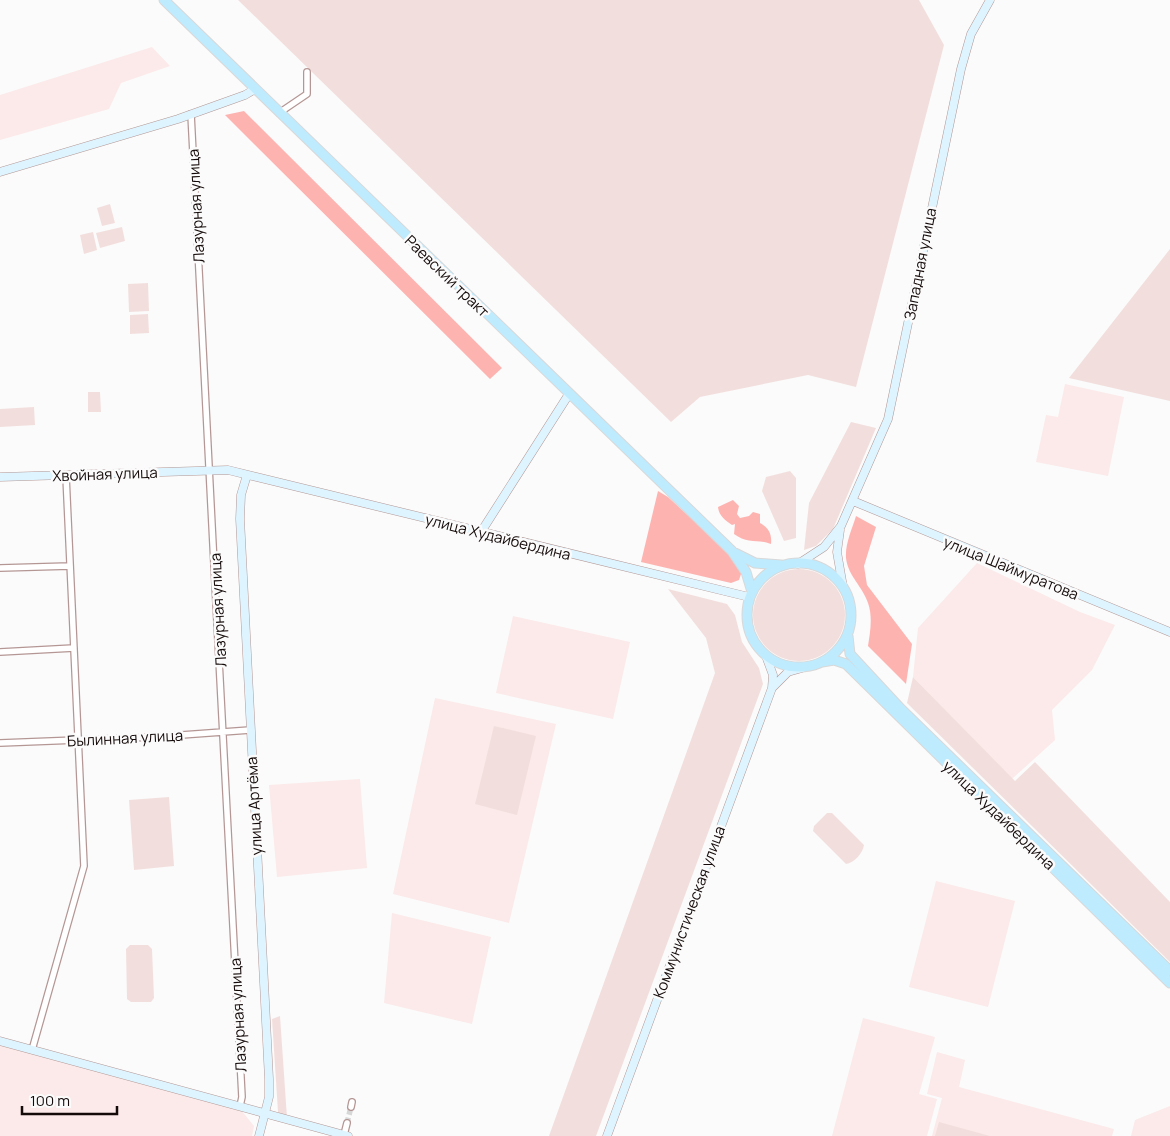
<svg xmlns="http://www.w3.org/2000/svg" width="1170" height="1136" viewBox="0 0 1170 1136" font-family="Manrope,sans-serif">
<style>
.built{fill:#fbeae9}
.green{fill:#f2dfdd}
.forest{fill:#fdb4b1}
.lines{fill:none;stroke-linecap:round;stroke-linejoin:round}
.street-tunnel{stroke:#d8d7d7;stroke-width:5.5;stroke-dasharray:5.5 3;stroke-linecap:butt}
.street-casing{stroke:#b49795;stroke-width:8}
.secondary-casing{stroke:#b49795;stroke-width:9}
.primary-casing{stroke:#d9d8d8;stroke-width:11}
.street{stroke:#fff;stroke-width:5.5}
.secondary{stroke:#def5ff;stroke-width:8}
.primary{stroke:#beebfe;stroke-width:9}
.labels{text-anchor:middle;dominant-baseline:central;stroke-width:5;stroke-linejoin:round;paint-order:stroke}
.street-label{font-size:15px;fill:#140a09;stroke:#fbfbfb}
</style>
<rect width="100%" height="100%" fill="#fbfbfb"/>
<path class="built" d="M152,47L170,66L121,83L109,109L0,140V95Z
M1065,384L1124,397L1108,476L1036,462L1046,415L1058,417Z
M977,563L1080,612L1115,625L1092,670L1052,710L1055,740L1012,779L913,677L918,628Z
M513,616L630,642L613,719L496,693Z
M435,698L556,724L509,923L393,894Z
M360,779L367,868L277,877L269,785Z
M936,881L1015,901L988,1007L909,987Z
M392,913L491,937L472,1024L384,1003Z
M863,1018L935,1037L919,1094L937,1099L927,1136H832Z
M0,1045L241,1110L254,1126L252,1136H0Z
M937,1052L965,1060L959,1087L1114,1129L1112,1136H932L942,1098L927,1094Z
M1170,1106V1136H1131L1135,1120Z"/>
<path class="green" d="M238,0H919L944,45L856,387L808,375L700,397L671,422Z
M110,204L115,223L102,226L97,208Z
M122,227L125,241L100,248L96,233Z
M93,232L97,250L84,254L80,235Z
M1170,249V401L1069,378Z
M148,283L149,311L129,312L128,284Z
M148,314L149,333L130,334V315Z
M88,392H100L101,412H88Z
M34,407L35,425L0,427V409Z
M851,422L876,428L833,529L816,546L804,550L809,503Z
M790,471L796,478V538L784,541L762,491L766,477Z
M753 615a46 46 0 1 1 92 0a46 46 0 1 1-92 0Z
M668,589L727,604L735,615L742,642L759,668L763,684L596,1136H549L715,673L706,638Z
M913,677L1015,781L1035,762L1170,902V962L907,703Z
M494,726L536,736L517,815L475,804Z
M169,797L174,866L134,870L129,800Z
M827,813H832L864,845C863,853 854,863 846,864L813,831L814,826Z
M130,945H148L152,949L154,998L151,1002H131L127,999L126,949Z
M280,1016L287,1118L282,1117L278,1112L272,1019Z
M939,1122L990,1136H935Z"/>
<path class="forest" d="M244,111L502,368L490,379L225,115Z
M658,491L668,497L730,554L742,571L739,580L731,583L641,562Z
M733,500L739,506L737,514L740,518L749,516L753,512L760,514V523C769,528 772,534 771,544C758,539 747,544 734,534L735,524L732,525C725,520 719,516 718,507Z
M856,516L876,527L864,566L867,585L912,644L906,684L868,646C870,633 873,617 868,603C863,587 848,576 846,558C845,544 852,529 856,516Z"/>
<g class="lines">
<path class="street-tunnel" d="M347,1123L351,1107"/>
<g class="street-casing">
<path id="street" d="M279,113L307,94V72
M191,114C207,442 225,769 242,1097L240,1106
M0,568L70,566
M0,652L74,648
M0,743L154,737L250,730
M32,1050L84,866L66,476
M351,1107L352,1102
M344,1135L347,1123"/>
</g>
<g class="secondary-casing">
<path id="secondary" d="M0,172L178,119L245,95L255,89
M247,475L241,495L240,519L269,1079V1097L259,1136
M0,477L228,470L749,597
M853,501L1170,632
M840,530L837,552L843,587
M481,532L569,394
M798,564L824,547L841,526L888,419L961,69L971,34L990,0
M766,656L773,675L772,688
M0,1041L348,1136
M607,1136L772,688L788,672L802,668"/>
</g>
<g class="primary-casing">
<path id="primary" d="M164,0L732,551L746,572L752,592
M735,553L755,563L781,565
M747 615a52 52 0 1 1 104 0a52 52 0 1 1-104 0Z
M848,636L850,654L901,709L1170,971
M822,662L834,660L846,664L1170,983"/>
</g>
<use href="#street" class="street"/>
<use href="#secondary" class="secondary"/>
<use href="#primary" class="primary"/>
</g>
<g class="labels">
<g class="street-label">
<text transform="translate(196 206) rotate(-93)">Лазурная улица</text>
<text transform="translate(920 264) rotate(-79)">Западная улица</text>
<text transform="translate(447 276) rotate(44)">Раевский тракт</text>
<text transform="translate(105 474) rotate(-2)">Хвойная улица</text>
<text transform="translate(498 537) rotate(14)">улица Худайбердина</text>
<text transform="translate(1011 568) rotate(22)">улица Шаймуратова</text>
<text transform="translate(218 610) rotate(-93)">Лазурная улица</text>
<text transform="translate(125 738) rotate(-3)">Былинная улица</text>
<text transform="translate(254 806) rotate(-93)">улица Артёма</text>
<text transform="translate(999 815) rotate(44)">улица Худайбердина</text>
<text transform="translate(689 912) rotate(-70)">Коммунистическая улица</text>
<text transform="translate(238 1015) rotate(-93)">Лазурная улица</text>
</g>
</g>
<path d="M22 1106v8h95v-8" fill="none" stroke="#140a09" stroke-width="2.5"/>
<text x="30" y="1106" font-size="15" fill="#140a09" stroke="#fbfbfb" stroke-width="4" paint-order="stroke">100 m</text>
</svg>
